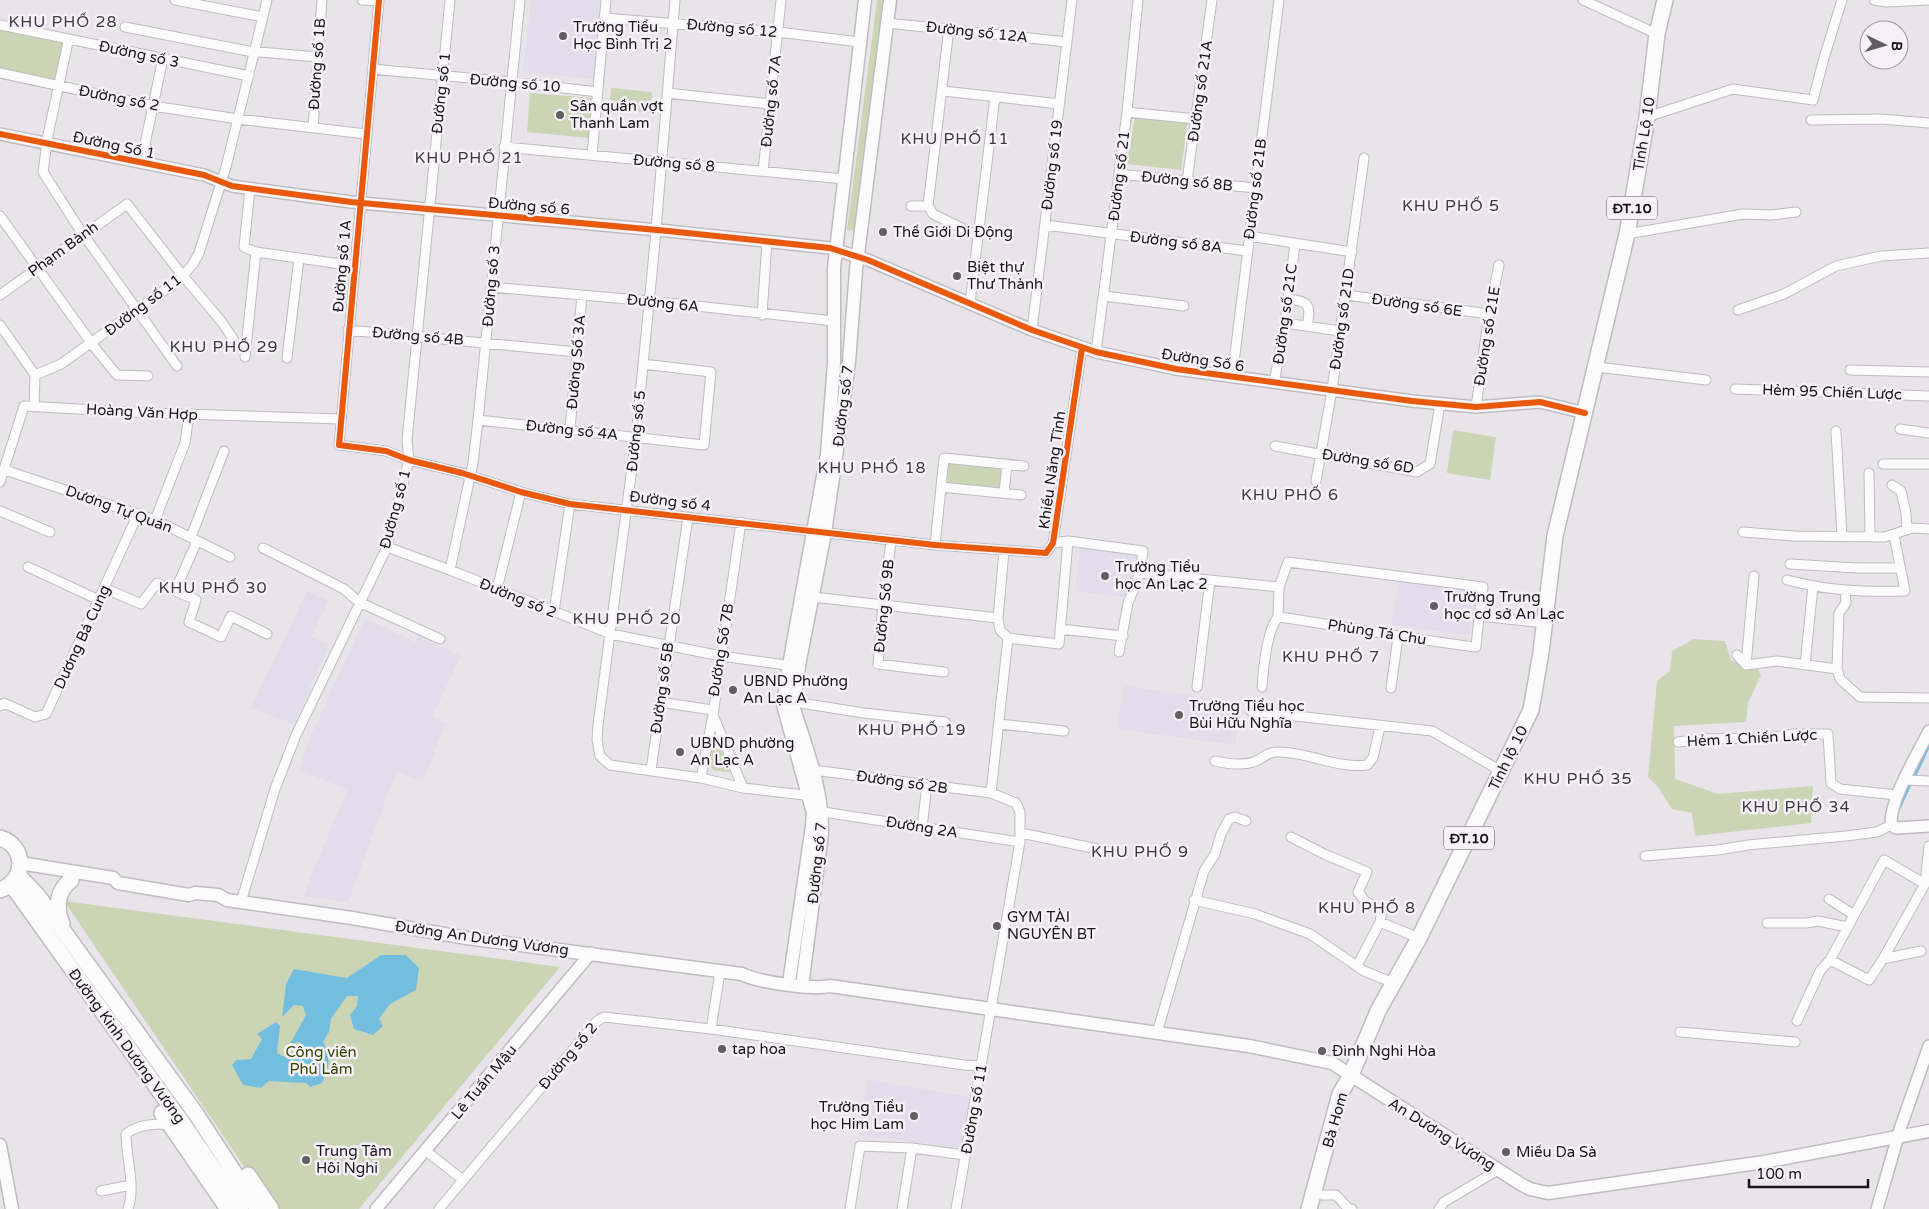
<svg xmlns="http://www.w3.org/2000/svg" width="1929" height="1209" viewBox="0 0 1929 1209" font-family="'Varela Round',sans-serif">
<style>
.education{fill:#e2ddeb}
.green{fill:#cbd5b6}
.water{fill:#73bede}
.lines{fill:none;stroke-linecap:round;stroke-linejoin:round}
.stream{stroke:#73bede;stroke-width:2.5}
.minor-casing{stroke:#bfbcc0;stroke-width:11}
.tertiary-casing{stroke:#bfbcc0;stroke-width:14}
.secondary-casing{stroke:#bfbcc0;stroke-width:15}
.primary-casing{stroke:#bfbcc0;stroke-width:18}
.minor{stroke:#fcfbfc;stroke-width:9}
.tertiary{stroke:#fcfbfc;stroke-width:11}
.secondary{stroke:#fcfbfc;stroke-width:12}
.primary{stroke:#fcfbfc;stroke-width:15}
.cycleway-casing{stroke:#f6f0f8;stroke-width:9}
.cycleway{stroke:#e8590c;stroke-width:6}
.poi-dot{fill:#615e62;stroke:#f6f0f8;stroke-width:2}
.labels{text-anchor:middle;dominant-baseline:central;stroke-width:5;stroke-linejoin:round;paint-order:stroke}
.shield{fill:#f6f0f8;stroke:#5b575c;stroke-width:1}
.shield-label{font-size:14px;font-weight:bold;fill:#181619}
.poi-label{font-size:15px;fill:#181619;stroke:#f6f0f8;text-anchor:start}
.street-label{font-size:15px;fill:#181619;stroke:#f6f0f8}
.park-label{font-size:15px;fill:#344401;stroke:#f6f0f8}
.neighbourhood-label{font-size:16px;letter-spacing:1px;fill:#3e383f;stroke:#f6f0f8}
</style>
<rect width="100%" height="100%" fill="#e8e4e9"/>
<path class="education" d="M531,0H603L594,79L523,72Z
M1080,548L1137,554L1129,598L1075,591Z
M1399,577L1475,588L1469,635L1391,625Z
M307,591L329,601L311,637L329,645L294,724L251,708Z
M365,618L415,642L418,636L461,656L432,717L446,723L423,781L396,772L348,902L303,896L347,790L299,769L310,737Z
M1124,686L1241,702L1235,745L1117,729Z
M867,1079L970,1097L961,1148L858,1135Z"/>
<path class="green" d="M877,0H886L856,231L847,230Z
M0,29L64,43L55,81L0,69Z
M611,88L652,92L650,113L609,109Z
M530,93L593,98L589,138L527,132Z
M1135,114L1188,119L1181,170L1127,164Z
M1453,430L1496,437L1490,480L1447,473Z
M949,463L1002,468L1000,489L947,484Z
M1694,639L1725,641L1731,661L1757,667L1761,675L1748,703L1746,722L1674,726L1675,779L1718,794L1813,786L1811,823L1695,836L1692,813L1672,809L1657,786L1648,777L1657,681L1670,671L1672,651Z
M715,727L733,769L731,772L714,771L710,766Z
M64,901L560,967L359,1209H273Z"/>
<path class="water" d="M381,955H406L419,968L416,990L390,1004L379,1019L383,1026L373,1035L354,1029L350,1015L357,1006L358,996H347L331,1019L329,1032L323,1042C332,1057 329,1067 322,1083L310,1087L306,1083L269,1081L261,1088L243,1085L232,1065L236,1060L251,1059L262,1039L257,1034L276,1022L280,1026L277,1053L289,1059L302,1051L299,1042L290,1044L306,1015L303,1006L294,1005L282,1017L286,984L294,969L347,978Z"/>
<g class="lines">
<path class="stream" d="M1914,778L1929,746
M1899,809L1911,783"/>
<g class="minor-casing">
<path id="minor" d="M175,0L263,17
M362,0L379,1
M379,0L339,445L386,451L409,460L462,473L521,492L570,504L935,545L1046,553L1053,543L1082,348
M675,0L655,242L636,437L598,725L597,740L600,756L610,765L701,778L743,788L813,796
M1583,0L1657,34
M1874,0L1886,2L1929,0
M604,18L778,32L859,42
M887,23L1067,42
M0,25L249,76
M125,27L248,51L317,57
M949,28L928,206L933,214L978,236
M71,40L68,42L48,135L43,172L78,227L177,366
M372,69L512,82L598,92
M0,73L153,106L238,119L366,134
M943,91L1060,104
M667,93L770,104
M1127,112L1196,119
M1647,117L1733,89L1813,100L1824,58L1842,0
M1811,120L1881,119L1929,123
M313,128L322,0
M504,147L844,179
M592,155L606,0
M141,163L163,58
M763,171L781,0
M1119,174L1255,188
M1187,181L1212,0
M250,189L244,247L256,252L355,266
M911,206H928
M0,216L95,348L117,375L148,376
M1045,225L1247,251
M1627,234L1743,214L1771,215L1796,212
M1249,236L1352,252
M491,287L650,301L834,321
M0,295L127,204L183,276L221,321L234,340
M1346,295L1489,314
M1104,296L1184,306
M1288,299C1310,301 1311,306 1307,326
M970,303L995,97
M1738,310L1784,294L1836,266L1881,256L1929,253
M762,315L767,241
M1285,323L1340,331
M0,325L35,375L34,407
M348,330L577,352
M1032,330L1072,0
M1096,352L1127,112L1138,0
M245,357L256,252
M287,358L299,258
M1597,367L1706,380
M1850,370L1929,372
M35,375L61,364L179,280L193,264L199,253L226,167L267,0
M1232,378L1279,0
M1274,383L1285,323L1295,244
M1735,389L1929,396
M1476,407L1489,314L1499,265
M478,420L704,445L711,372L643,364
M570,429L582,295
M1900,429L1929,433
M1836,431L1842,536
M1275,446L1417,472L1430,464L1440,404
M1883,464H1929
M5,470L155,520L230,557
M1869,473L1870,537
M1316,481L1332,390L1364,158
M0,482L24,406L151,413L341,419
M1892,485L1901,491L1906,513L1907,530
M941,487L1021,495
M1004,493L1007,464
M0,511L50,532
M155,520L185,443L189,414
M1743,532L1794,536L1885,537L1912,528L1929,529
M191,537L224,451
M891,541L883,604L878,664L944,672
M1053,543L1068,541L1143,551L1140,573L1279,587L1288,562L1483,587L1479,616L1544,623
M935,545L944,458L1024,466
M387,547L450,570L611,634L721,656L793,666
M263,548L344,589L359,602L440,639
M1790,564L1857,568H1900
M28,567L99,600
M450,570L473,463L478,420L520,0
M1787,580C1830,591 1861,592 1905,591L1894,535
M1279,587L1278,617C1344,626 1410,639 1476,647L1479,616
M104,588L141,604L157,583L196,600L189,622L221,637L231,616L267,634
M497,589L521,492
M175,591L197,541
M813,597L998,618
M554,612L570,504
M1060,629L1123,636
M1008,638L1059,644L1068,541
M1119,652L1128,603L1140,573
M1737,655L1746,665L1777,661L1837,669L1840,679L1860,697L1929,698
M1746,665L1754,576
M1805,665L1813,586
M1837,669L1839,613L1846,603L1845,591
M1197,687L1210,580
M1262,687C1263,669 1267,630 1278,617
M1391,688L1398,637
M660,702L712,710
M794,702L864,713L945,722
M0,706L4,703L35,717L46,714L138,514
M1251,711L1432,731L1501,771
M713,715L743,788
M999,724L1064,731
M1678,742L1701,739L1765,738L1794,734H1828L1831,783L1840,789L1897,795
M1215,761C1228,764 1241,766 1254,762C1264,758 1266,752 1279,752C1308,752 1338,769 1367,765L1373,758L1380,727
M651,770L688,517
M813,770L991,793L1016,803L1020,812V842L956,1209
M701,778L713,715L741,522
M1905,780L1929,781
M991,793L1008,638L1000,630L998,618L1004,551
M823,812L1020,842
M922,827L927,785
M1021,833L1107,851
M1291,837L1324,854L1367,872L1358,892L1365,901L1382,911L1380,922L1419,938
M1645,856L1718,850L1748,845L1846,836L1877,832L1891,825
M1829,899L1854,915
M1194,900L1255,914L1310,934L1364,971L1394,983
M241,902L275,789L296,735L387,547L409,460L407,440L450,0
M1767,923H1806L1818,921L1847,927
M1883,959L1921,951
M1830,960L1869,980L1883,959L1925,884L1929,846
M1357,966L1380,922
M1797,1021L1820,971L1830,960L1884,860L1925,884
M711,1029L720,972
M1680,1032L1795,1042
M1157,1033L1204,871L1215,854L1221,834L1229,819L1235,817L1246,821
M426,1151L463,1180
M101,1191L131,1185
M1314,1193L1322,1195H1336L1348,1208L1352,1209
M128,1209C136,1185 126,1159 126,1134C138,1124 154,1124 170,1124
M439,1209L597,1021L604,1017L711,1029L964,1065L982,1066
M850,1209L860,1146L912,1148L965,1155
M902,1209L912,1148
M1439,1209L1444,1202L1498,1170"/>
</g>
<g class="tertiary-casing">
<path id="tertiary" d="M0,134L204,175L232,186L351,202L668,231L830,248L868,260L1032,330L1096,352L1176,369L1412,401L1476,407L1540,402L1585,413
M1929,731C1917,756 1890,798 1891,825L1896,828L1929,826
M376,1209L591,953
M1877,1209L1900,1129L1929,1046"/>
</g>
<g class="secondary-casing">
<path id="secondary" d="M20,863L113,878L118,883L189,895L195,893L218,895L227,900L352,918L467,938L742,974C756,982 815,990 830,986L1249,1046L1332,1063L1519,1183L1530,1189L1548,1193L1764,1162L1929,1131
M790,976L812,826L813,813L783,705L789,665L827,454L834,363V268L865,0
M802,986L822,833C823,790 807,750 794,709V702L800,660L825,533L838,443L849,362L856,270L890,0
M0,1145L12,1209"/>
</g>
<g class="primary-casing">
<path id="primary" d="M0,838C27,846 26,881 0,890
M18,875L38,896L196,1114L258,1209
M11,884L181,1121L241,1209
M62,924C55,908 57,891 71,880
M162,1113L228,1209
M248,1175L271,1209
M1309,1209L1340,1094L1350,1077L1379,1009L1419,938L1531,710L1541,652L1555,536L1627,234L1647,117L1657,34L1665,0"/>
</g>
<use href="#minor" class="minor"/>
<use href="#tertiary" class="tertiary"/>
<use href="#secondary" class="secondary"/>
<use href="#primary" class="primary"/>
<g class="cycleway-casing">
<path id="cycleway" d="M379,0L339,445L386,451L409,460L462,473L521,492L570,504L935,545L1046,553L1053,543L1082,348
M0,134L204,175L232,186L351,202L668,231L830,248L868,260L1032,330L1096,352L1176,369L1412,401L1476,407L1540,402L1585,413"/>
</g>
<use href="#cycleway" class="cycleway"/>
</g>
<g class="poi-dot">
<circle cx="563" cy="36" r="5"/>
<circle cx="560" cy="115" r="5"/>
<circle cx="883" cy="232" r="5"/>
<circle cx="957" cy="276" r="5"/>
<circle cx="1105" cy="576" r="5"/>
<circle cx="1434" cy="606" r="5"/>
<circle cx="733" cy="690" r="5"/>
<circle cx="1179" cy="715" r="5"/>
<circle cx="680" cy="752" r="5"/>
<circle cx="997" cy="926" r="5"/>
<circle cx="722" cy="1049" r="5"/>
<circle cx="1322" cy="1051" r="5"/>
<circle cx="914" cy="1116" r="5"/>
<circle cx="1506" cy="1152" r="5"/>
<circle cx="306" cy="1160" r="5"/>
</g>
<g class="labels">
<g class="shield">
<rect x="1607" y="196.5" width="50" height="23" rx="4"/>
<rect x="1444" y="826.5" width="50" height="23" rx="4"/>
</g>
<g class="shield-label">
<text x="1632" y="208">ĐT.10</text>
<text x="1469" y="838">ĐT.10</text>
</g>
<g class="poi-label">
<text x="573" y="27">Trường Tiểu<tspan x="573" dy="17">Học Bình Trị 2</tspan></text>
<text x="570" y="106">Sân quần vợt<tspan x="570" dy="17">Thanh Lam</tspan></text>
<text x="893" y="232">Thế Giới Di Động</text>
<text x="967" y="267">Biệt thự<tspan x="967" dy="17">Thư Thành</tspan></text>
<text x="1115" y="567">Trường Tiểu<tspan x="1115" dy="17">học An Lạc 2</tspan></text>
<text x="1444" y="597">Trường Trung<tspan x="1444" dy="17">học cơ sở An Lạc</tspan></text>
<text x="743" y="681">UBND Phường<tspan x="743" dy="17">An Lạc A</tspan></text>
<text x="1189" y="706">Trường Tiểu học<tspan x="1189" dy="17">Bùi Hữu Nghĩa</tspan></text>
<text x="690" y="743">UBND phường<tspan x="690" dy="17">An Lạc A</tspan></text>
<text x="1007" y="917">GYM TÀI<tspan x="1007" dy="17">NGUYÊN BT</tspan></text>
<text x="732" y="1049">tap hoa</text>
<text x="1332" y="1051">Đình Nghi Hòa</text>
<text x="904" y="1107" text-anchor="end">Trường Tiểu<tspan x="904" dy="17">học Him Lam</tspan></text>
<text x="316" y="1151">Trung Tâm<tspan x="316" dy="17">Hôi Nghi</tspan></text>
<text x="1516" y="1152">Miếu Da Sà</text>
</g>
<g class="street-label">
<text transform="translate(732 28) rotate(5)">Đường số 12</text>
<text transform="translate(977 32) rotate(6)">Đường số 12A</text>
<text transform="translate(139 54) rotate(12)">Đường số 3</text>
<text transform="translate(317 64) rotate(-86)">Đường số 1B</text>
<text transform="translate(515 83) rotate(5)">Đường số 10</text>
<text transform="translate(1200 91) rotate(-82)">Đường số 21A</text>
<text transform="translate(441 93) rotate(-84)">Đường số 1</text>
<text transform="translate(119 98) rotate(11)">Đường số 2</text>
<text transform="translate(771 101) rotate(-84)">Đường số 7A</text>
<text transform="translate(1644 134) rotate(-81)">Tỉnh Lộ 10</text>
<text transform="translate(114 145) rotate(12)">Đường Số 1</text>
<text transform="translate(674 163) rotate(5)">Đường số 8</text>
<text transform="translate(1052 165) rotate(-83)">Đường số 19</text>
<text transform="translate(1119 176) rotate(-83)">Đường số 21</text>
<text transform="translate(1187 181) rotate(6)">Đường số 8B</text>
<text transform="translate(1255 189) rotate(-83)">Đường số 21B</text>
<text transform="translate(529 206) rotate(5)">Đường số 6</text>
<text transform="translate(1176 242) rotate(7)">Đường số 8A</text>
<text transform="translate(63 249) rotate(-36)">Phạm Bành</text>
<text transform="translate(342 266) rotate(-85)">Đường số 1A</text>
<text transform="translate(491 286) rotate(-85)">Đường số 3</text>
<text transform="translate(663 303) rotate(6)">Đường 6A</text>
<text transform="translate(143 305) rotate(-37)">Đường số 11</text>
<text transform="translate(1417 305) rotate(8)">Đường số 6E</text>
<text transform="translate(1285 314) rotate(-82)">Đường số 21C</text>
<text transform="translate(1342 319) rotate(-82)">Đường số 21D</text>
<text transform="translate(418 336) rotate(5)">Đường số 4B</text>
<text transform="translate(1487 336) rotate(-81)">Đường số 21E</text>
<text transform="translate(1203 360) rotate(9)">Đường Số 6</text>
<text transform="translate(576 362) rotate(-85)">Đường Số 3A</text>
<text transform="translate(1832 392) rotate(2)">Hẻm 95 Chiến Lược</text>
<text transform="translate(843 406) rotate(-83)">Đường số 7</text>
<text transform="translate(142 412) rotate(3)">Hoàng Văn Hợp</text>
<text transform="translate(572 430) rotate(6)">Đường số 4A</text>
<text transform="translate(636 431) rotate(-84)">Đường số 5</text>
<text transform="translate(1368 461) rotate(9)">Đường số 6D</text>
<text transform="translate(1052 470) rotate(-82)">Khiếu Năng Tĩnh</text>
<text transform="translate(670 501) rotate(7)">Đường số 4</text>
<text transform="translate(119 509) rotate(20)">Dương Tự Quán</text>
<text transform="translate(395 509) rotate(-75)">Đường số 1</text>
<text transform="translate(518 598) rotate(22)">Đường số 2</text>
<text transform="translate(884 606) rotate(-84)">Đường Số 9B</text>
<text transform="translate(1377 632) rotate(9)">Phùng Tá Chu</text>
<text transform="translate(82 637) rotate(-65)">Dương Bá Cung</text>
<text transform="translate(721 650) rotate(-81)">Đường Số 7B</text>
<text transform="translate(662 688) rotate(-82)">Đường số 5B</text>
<text transform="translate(1752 738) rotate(-3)">Hẻm 1 Chiến Lược</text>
<text transform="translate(1508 758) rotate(-64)">Tỉnh lộ 10</text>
<text transform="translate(902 782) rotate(8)">Đường số 2B</text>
<text transform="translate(922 827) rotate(9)">Đường 2A</text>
<text transform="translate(817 863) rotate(-84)">Đường số 7</text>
<text transform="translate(482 938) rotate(8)">Đường An Dương Vương</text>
<text transform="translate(127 1046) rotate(54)">Đường Kinh Dương Vương</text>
<text transform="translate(568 1056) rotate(-50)">Đường số 2</text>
<text transform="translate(484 1082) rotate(-50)">Lê Tuấn Mậu</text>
<text transform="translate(974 1109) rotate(-80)">Đường số 11</text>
<text transform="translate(1335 1120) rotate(-74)">Bà Hom</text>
<text transform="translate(1442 1134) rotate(32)">An Dương Vương</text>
</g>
<g class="park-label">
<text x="321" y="1052">Công viên<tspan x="321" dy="17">Phú Lâm</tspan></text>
</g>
<g class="neighbourhood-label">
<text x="63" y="22">KHU PHỐ 28</text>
<text x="955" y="139">KHU PHỐ 11</text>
<text x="469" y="158">KHU PHỐ 21</text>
<text x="1451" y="206">KHU PHỐ 5</text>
<text x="224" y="347">KHU PHỐ 29</text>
<text x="872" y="468">KHU PHỐ 18</text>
<text x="1290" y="495">KHU PHỐ 6</text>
<text x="213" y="588">KHU PHỐ 30</text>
<text x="627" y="619">KHU PHỐ 20</text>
<text x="1331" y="657">KHU PHỐ 7</text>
<text x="912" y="730">KHU PHỐ 19</text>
<text x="1578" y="779">KHU PHỐ 35</text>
<text x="1796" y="807">KHU PHỐ 34</text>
<text x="1140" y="852">KHU PHỐ 9</text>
<text x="1367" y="908">KHU PHỐ 8</text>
</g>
</g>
<g transform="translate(1884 45) rotate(95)"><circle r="24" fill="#f6f0f8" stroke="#9d999f"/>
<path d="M0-4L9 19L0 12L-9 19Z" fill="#615e62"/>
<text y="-8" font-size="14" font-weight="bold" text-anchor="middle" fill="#181619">B</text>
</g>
<path d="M1749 1179v8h119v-8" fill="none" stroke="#181619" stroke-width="2.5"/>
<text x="1756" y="1179" font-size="15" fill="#181619" stroke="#f6f0f8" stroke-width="4" paint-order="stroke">100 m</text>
</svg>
